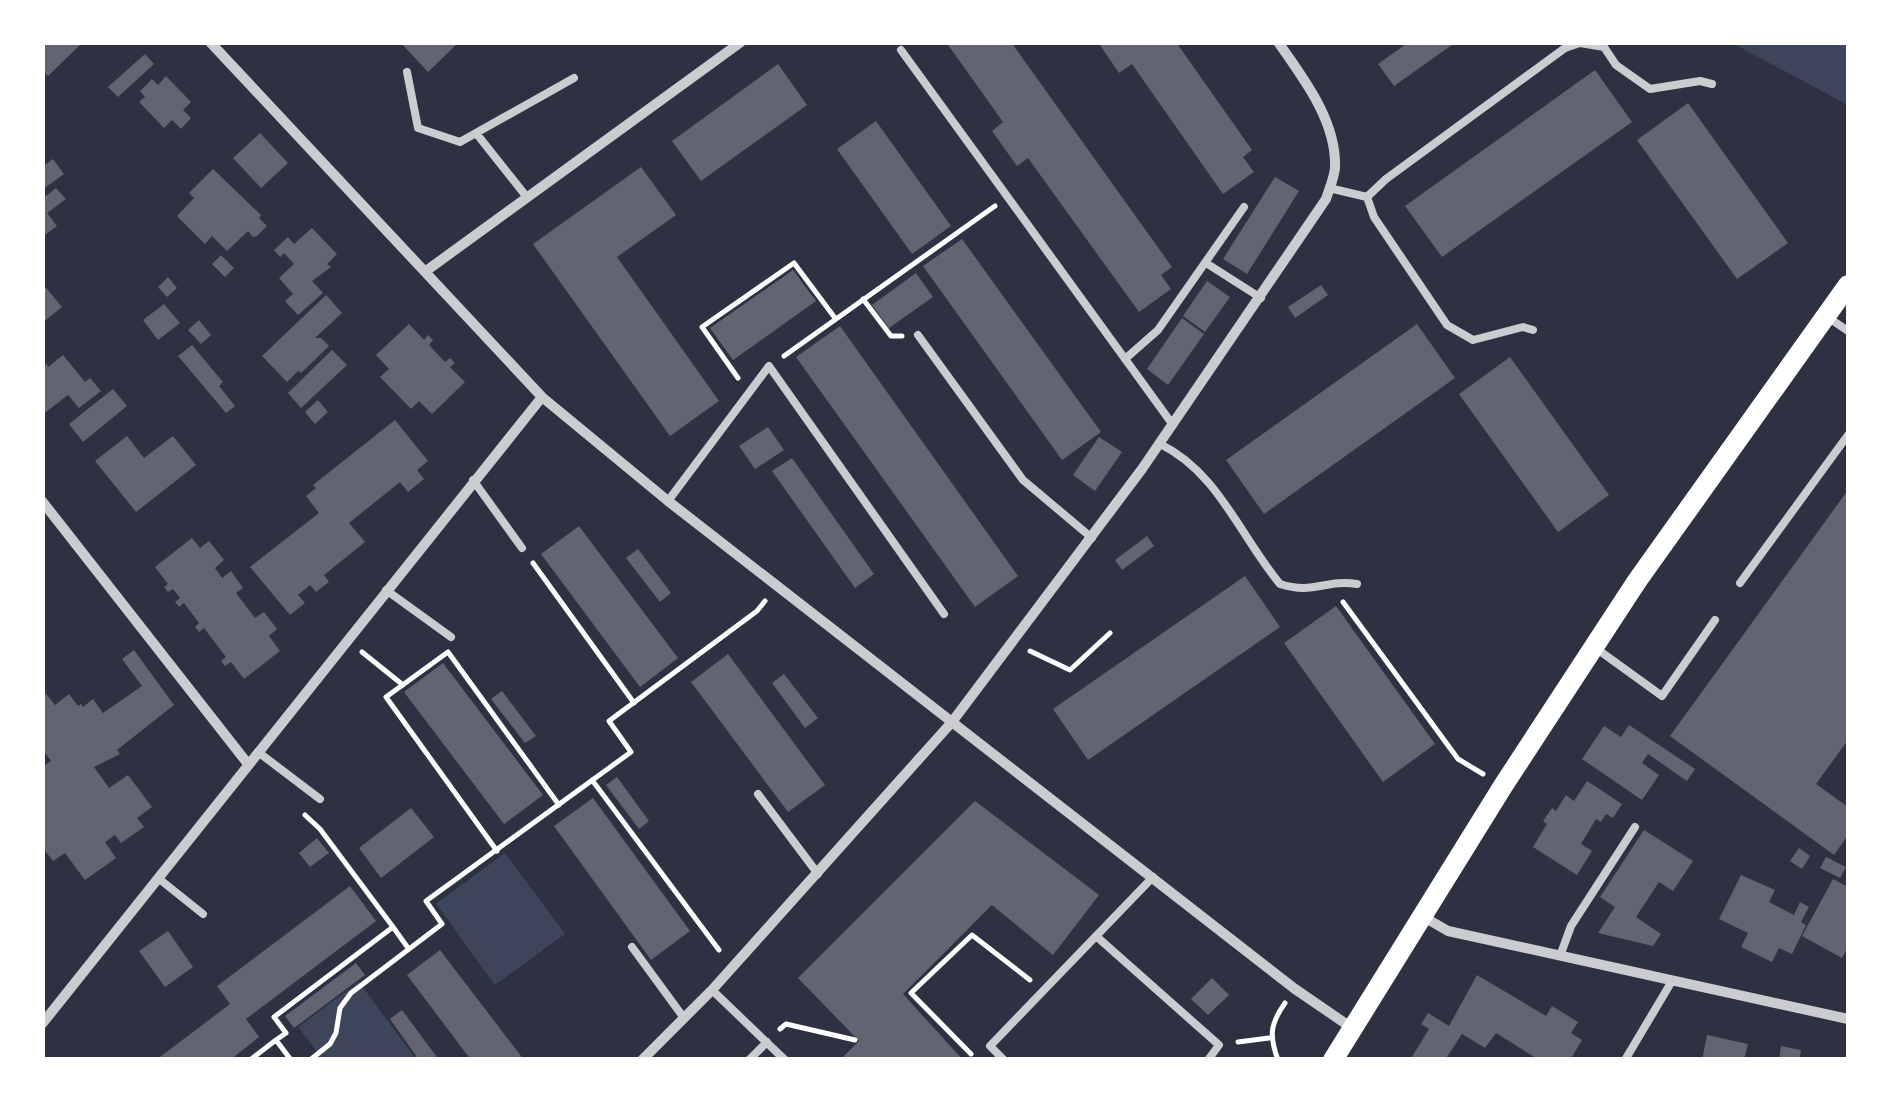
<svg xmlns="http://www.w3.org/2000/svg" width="1891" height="1102" viewBox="0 0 1891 1102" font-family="'Golos Text',sans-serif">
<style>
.green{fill:#3c4559}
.building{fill:#626471}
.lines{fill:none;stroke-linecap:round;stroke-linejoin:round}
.path{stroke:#fff;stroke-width:5}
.service{stroke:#caccd0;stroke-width:8}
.minor{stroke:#caccd0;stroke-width:10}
.secondary{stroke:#fff;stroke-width:20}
</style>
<rect width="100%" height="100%" fill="#2d3142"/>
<path class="green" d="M1732,43H1848V105Z
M505,853L565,934L495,985L436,904Z
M359,982L416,1059H323L298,1027Z"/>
<path class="building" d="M42,42H83L48,76L42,70Z
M400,42H459L428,72Z
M946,42H1011L1172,267L1161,275L1171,289L1139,312L1028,158L1017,166L992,131L1003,122Z
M1098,42H1176L1252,150L1243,157L1254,172L1223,194L1132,64L1119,73Z
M1409,42H1456L1394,86L1378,64Z
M145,54L154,64L118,97L108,87Z
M778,64L807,105L701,181L672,141Z
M1595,70L1632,122L1442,257L1405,206Z
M166,76L191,102L183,110L191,118L181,129L172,120L164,128L139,102L145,97L140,91L152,79L158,85Z
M1688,103L1788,243L1737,279L1637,140Z
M876,121L951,226L912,254L837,149Z
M260,133L288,163L261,188L233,158Z
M53,159L64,174L42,190V167Z
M641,167L676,215L617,257L719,401L670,436L533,244Z
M213,169L261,215L259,218L267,226L257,236L253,237L248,231L227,251L212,236L205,244L177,216L194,198L189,193Z
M1275,177L1299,191L1247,274L1223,259Z
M56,188L66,199L47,213L57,226L42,237V199Z
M312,228L337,254L327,264L331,267L312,281L323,293L298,315L285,301L293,294L279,278L294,264L284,253L280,257L274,250L288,237L294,244Z
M962,239L1101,432L1062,460L923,266Z
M221,255L234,268L225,277L212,264Z
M793,270L816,301L733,360L710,328Z
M916,273L933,297L889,328L872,305Z
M168,277L177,288L167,297L158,287Z
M1207,281L1230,297L1205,332L1183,316Z
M42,283L62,307L42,323Z
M1321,285L1328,295L1295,318L1288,307Z
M326,295L342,313L315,338H321L329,346L301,373L298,371L287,382L262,356Z
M164,304L180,323L158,340L143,320Z
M1182,318L1204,334L1168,385L1147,369Z
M199,320L211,335L201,344L188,330Z
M409,324L424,340L428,335L433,340L429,345L445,362L450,358L455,363L450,367L465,382L432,414L419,401L411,409L380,377L389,369L376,355Z
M1417,324L1455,378L1264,514L1226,460Z
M840,326L1018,576L975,607L796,357Z
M192,345L223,382L219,386L235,406L226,413L178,356Z
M332,350L347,365L301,408L288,393Z
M63,355L85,382L90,378L101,391L79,408L68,395L42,415V367L47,364L48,367Z
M1510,357L1609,495L1558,532L1459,394Z
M113,389L127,406L83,442L69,424Z
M318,400L328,412L315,424L305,412Z
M395,420L428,461L417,470L424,479L408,492L400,482L349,523L365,542L324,575L329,582L316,592L310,585L298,595L305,603L290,615L250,567L319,513L306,496L316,488L313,485Z
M768,427L784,450L755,469L739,446Z
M127,436L144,458L173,436L196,465L136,512L95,461Z
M1099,437L1122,452L1095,491L1073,475Z
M792,458L874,574L855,588L772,471Z
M1848,490V740L1816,784L1848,807V835L1834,855L1670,736Z
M579,526L678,658L640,687L541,554Z
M1147,536L1154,546L1122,570L1115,560Z
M192,538L200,548L209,541L224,560L215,568L222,578L231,571L243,588L236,593L255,618L264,612L277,629L269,636L280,651L244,679L231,662L225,666L221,661L226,657L204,628L199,632L195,627L199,623L184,603L179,607L175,602L180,598L173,589L168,592L164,587L168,584L155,567Z
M638,549L671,593L660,602L626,558Z
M1245,576L1280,627L1088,760L1053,709Z
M1336,606L1435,744L1383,782L1284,643Z
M134,650L174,705L117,750L120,754L94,767L109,788L128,775L152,807L137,818L144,827L121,843L115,835L105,842L116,858L85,880L65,853L53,861L42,847V767L51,761L42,749V689L55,705L69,694L78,706L81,704L83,707L93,699L103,713L142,686L122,659Z
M728,654L825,785L788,812L691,682Z
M443,663L543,795L504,824L404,692Z
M784,674L818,718L805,728L772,683Z
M502,691L536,736L525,743L491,699Z
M1629,725L1695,769L1687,781L1648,754L1642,763L1659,775L1642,800L1582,759L1604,726L1621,737Z
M617,777L649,821L639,829L606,785Z
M1587,781L1622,804L1613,818L1606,814L1601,822L1596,819L1581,844L1592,851L1577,875L1533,847L1547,824L1543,821L1552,808L1556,811L1566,795L1574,801Z
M593,798L690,931L651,960L554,826Z
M975,801L1099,895L1053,955L992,905L903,994L963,1060H840L859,1041L798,978Z
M411,808L434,837L381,878L359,848Z
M1644,830L1693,861L1673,891L1659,882L1636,917L1661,934L1653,946L1598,933L1615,907L1600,897Z
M317,838L329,853L310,867L299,853Z
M1799,848L1810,856L1802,869L1790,861Z
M1826,857L1846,867L1840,878L1820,868Z
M1741,875L1775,890L1769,902L1794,915L1800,902L1809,907L1801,922L1806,925L1792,954L1779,948L1772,962L1741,947L1748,933L1719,919Z
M1833,879L1848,887V947L1842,958L1802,936Z
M350,886L376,921L246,1019L259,1037L230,1060H156L230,1004L217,986Z
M168,931L193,967L165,987L139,951Z
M440,950L524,1060H471L407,975Z
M356,963L365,975L294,1028L285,1016Z
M1477,975L1546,1016L1552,1006L1578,1022L1571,1033L1582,1040L1570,1060H1539L1496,1033L1485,1048L1462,1034L1445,1060H1410L1429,1029L1421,1024L1428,1013L1449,1026Z
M1212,978L1229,995L1208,1015L1191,999Z
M402,1010L439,1060H419L390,1019Z
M1707,1035L1748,1044L1744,1060H1702Z
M1781,1046L1801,1050L1799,1060H1779Z"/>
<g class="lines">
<path class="path" d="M863,299L891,336H902
M784,356L995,206
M738,378L702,327L794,263L835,318
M533,563L634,703
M1343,602L1458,759L1483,774
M1030,651L1070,670L1110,633
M362,652L403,685
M592,780L719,950
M305,815L320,829L393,927
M497,851L386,697L448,652L559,805
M780,1029L786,1024L855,1040
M276,1040L286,1033L274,1017L393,927L408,948
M1238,1042L1269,1038
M971,1054L911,993L972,935L1030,980
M250,1060L276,1040L291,1060
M310,1060L330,1044L336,1033L340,1008L351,993L442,924L426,901L631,752L609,721L757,611L765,601
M1278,1060C1269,1036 1270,1024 1285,1003"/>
<path class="service" d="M901,50L1173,425
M407,72L418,128L460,142L574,78
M476,133L526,196
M1329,188L1367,197
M1367,197L1386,179L1565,48L1580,43L1604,47L1616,65L1650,89L1700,81L1712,84
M1367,197L1374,217L1447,325L1473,340L1523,327L1533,330
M1206,263L1261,298
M1826,316L1848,331
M918,335L1023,480L1092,538
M1125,359L1158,330L1244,207
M1160,444C1218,472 1240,536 1280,584C1314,595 1325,579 1357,584
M473,480L522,548
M668,501L769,366L944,614
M1740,583L1848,435
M386,590L451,637
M1597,649L1662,696L1715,620
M258,752L320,799
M758,794L818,874
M158,878L203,914
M1096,936L1219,1045L1208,1060
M632,947L684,1018
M1560,956L1571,926L1635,827
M712,990L785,1060
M749,1060L767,1042
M1004,1060L990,1046L1153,877
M1625,1060L1672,981"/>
<path class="minor" d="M210,42L542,397L668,501L1295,989L1352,1028
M426,271L741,42
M42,501L248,764
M1422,916L1448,931L1848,1019
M42,1024L542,397
M642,1060L712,990L952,722L1142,469L1326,199C1329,190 1334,178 1335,168C1337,121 1303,78 1278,42"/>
<path class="secondary" d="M1333,1060L1503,786L1637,581L1848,285"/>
</g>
<rect width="1891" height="1102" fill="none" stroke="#ffffff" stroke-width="90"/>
</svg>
